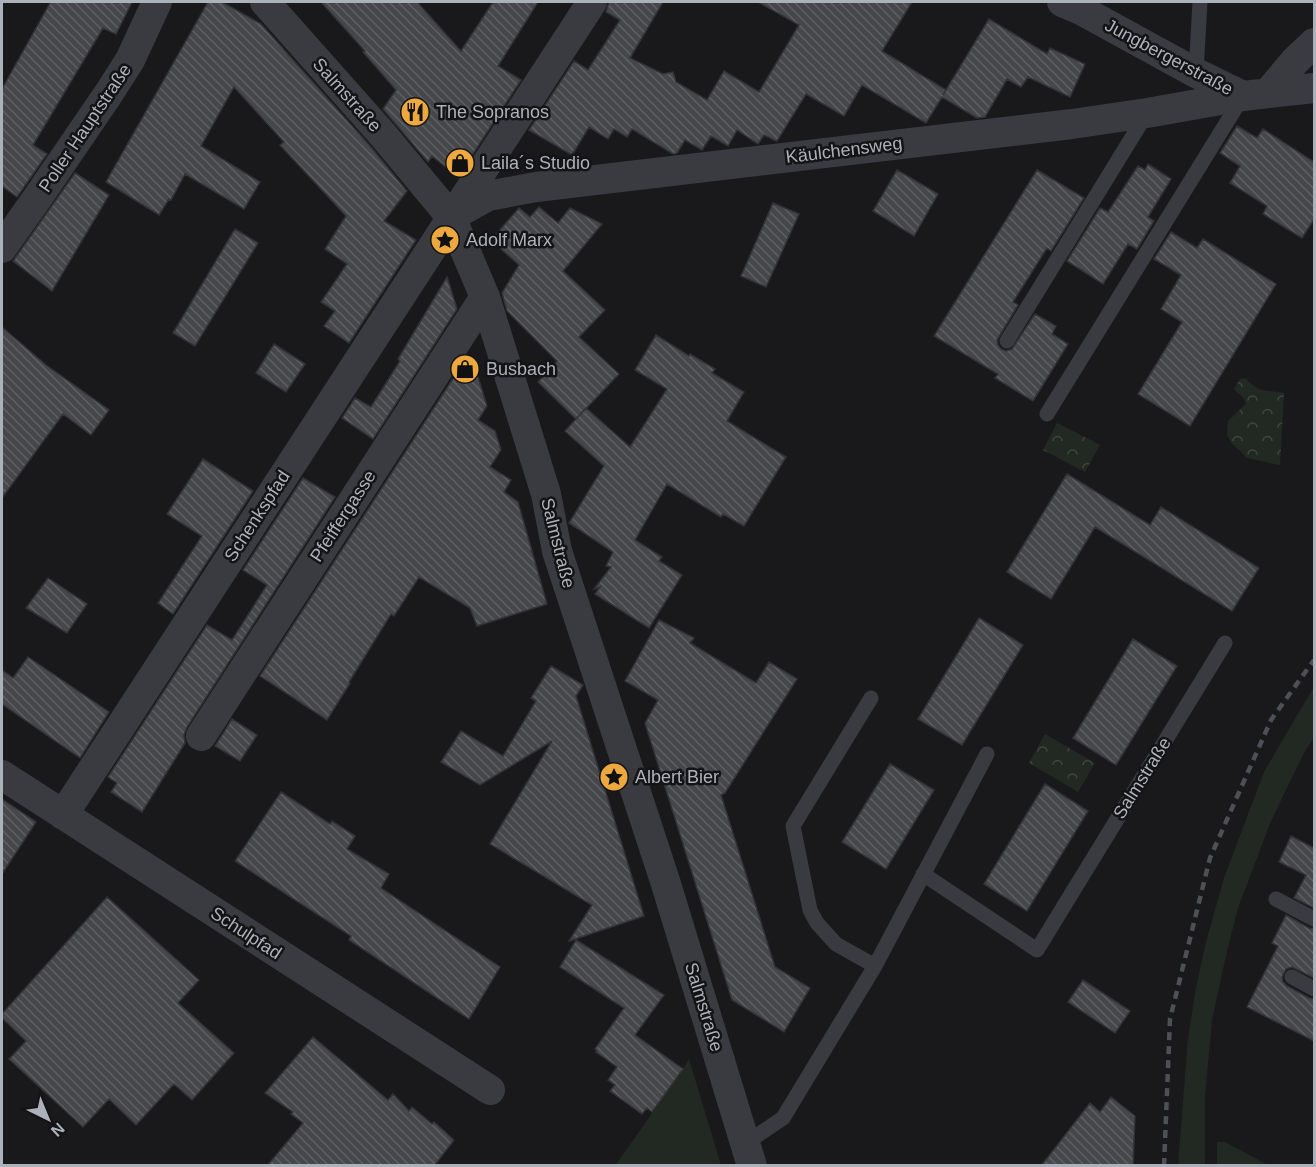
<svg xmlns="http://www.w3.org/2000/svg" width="1316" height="1167" viewBox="0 0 1316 1167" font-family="Arial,sans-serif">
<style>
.green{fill:#212922}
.park{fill:url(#park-crowns)}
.building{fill:url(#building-back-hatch);stroke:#333337;stroke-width:1.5}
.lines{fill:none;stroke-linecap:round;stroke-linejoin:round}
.lane{stroke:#3a3b40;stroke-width:15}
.street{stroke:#3a3b40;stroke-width:30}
.rail{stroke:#4d5055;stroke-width:4.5;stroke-dasharray:8 6;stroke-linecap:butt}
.labels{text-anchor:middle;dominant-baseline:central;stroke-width:5;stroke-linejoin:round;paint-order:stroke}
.street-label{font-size:18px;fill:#acb1ba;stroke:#141416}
.poi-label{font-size:18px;fill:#acb1ba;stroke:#141416;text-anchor:start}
</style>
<defs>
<pattern id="park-crowns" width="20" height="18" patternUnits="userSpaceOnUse" patternTransform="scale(1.5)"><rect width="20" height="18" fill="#212922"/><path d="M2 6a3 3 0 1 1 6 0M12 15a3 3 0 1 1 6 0" fill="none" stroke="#3f4640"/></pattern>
<pattern id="building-back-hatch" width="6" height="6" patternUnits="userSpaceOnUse" patternTransform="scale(1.5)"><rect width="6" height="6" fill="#46474b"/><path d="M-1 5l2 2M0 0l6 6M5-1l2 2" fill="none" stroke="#5e5f63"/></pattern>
</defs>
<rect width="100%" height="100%" fill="#19191b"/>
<path class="green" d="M1314,687V737L1304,753L1271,821L1238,908L1227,951L1212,1020L1205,1097V1165H1178L1188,1038L1196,987L1206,942L1224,878L1264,772L1299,712Z
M689,1059L721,1165L615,1166L683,1069Z
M1217,1142H1225L1268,1165H1217Z"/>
<path class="park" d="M1245,378C1259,393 1264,390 1284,393L1280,465L1247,458L1231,442L1227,435L1228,421L1246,404L1244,399L1234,389L1240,379Z
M1057,423L1100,445L1085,472L1043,450Z
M1045,734L1095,763L1078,792L1029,763Z"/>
<path class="building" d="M47,2H132L116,34L103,28L33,145L47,154L17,197L2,186V89L50,3Z
M208,2H222L261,24L370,146L407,191L384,221L416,240L349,343L324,326L335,311L321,302L347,264L325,249L346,216L280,145L284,142L234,87L201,146L260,182L244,209L185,174L171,200L169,199L159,215L106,182Z
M321,2H417L461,51L493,2H538L498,66L521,80L458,177L432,156L428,162L383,109L396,90L363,52L365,51Z
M609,2H663L630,58L663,74L673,72L676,82L707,100L724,71L759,92L799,25L758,2H912L882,51L946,90L943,95L989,19L1047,54L1050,48L1085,64L1070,97L1028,77L1021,87L1007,79L985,117L977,118L942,97L926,123L862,85L844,116L806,94L777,141H776L764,135L758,144L737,130L728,146L711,136L702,150L685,140L677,153L673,154L632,129L627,137L614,129L608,139L589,127L572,155L529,130L574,61L588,70L620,20L606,12Z
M1237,126L1257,138L1263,129L1314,162V219L1302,238L1263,214L1267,206L1230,183L1240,166L1220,153Z
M1148,164L1171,179L1148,217L1154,221L1137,249L1128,244L1103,284L1067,261L1100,208L1108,212L1138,166L1145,170Z
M897,170L938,194L914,236L873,211Z
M1037,170L1084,198L1051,251L1047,248L1013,302L1018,305L997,340L998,345L1001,349L1006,351L1012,349L1035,314L1056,326L1052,334L1068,344L1033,401L995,378L998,374L934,336Z
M75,173L109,195L52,291L13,261Z
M773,203L799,214L766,287L741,276Z
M539,207L558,223L570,208L602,224L563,271L605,310L579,337L619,374L576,419L538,382L557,361L507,311L502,293L519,265L491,240L519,208L530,217Z
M235,229L258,243L195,346L173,333Z
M1171,232L1197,248L1203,239L1276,284L1190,426L1138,394L1182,322L1161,309L1181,275L1154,259Z
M447,277L457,309L373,439L342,418L355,398L371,407L400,361L398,359Z
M2,327L46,365L109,410L91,435L63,414L2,498Z
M656,335L689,356L690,354L715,369L712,373L744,392L727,421L786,457L744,526L723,514L721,517L667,484L635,540L662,557L659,561L682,575L649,628L595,594L600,587L594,589L611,567L606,566L613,552L569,523L604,466L565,431L586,408L630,447L667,389L635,370Z
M274,344L305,364L286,392L256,373Z
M465,360L473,361L487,406L478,420L495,431L501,450L490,467L511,480L504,492L518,502L547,604L477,626L470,608L419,577L394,616L391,614L349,682L350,683L327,720L260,676Z
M203,459L253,491L173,614L158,603L202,536L167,514Z
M1067,474L1150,525L1161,507L1259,568L1232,611L1095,527L1051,599L1007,572Z
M303,478L335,497L187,727L184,735L185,743L142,812L111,792L117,783L108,777L207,625L232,640L267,585L243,570Z
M48,578L87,604L67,633L26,608Z
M979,618L1023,645L962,745L918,719Z
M659,620L694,638L690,643L756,683L769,662L797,679L725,793L721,795L775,967L810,988L784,1032L732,1000L645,723L658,700L625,681Z
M1133,639L1177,666L1116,765L1073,738Z
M28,657L109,712L80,758L2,704V670L13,678Z
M551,666L583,685L576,696L644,916L569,941L592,905L490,844L552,741L480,785L441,762L461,731L503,756L536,701L531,698Z
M232,719L257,735L240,761L215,746Z
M890,764L934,790L886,869L842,842Z
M1045,784L1088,811L1027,911L984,884Z
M281,792L330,824L332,821L355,836L347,849L389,874L381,888L500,967L469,1019L349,940L351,936L235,861Z
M2,799L36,822L2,874Z
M1291,836L1314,848V908L1294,898L1306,875L1279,862Z
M107,897L199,980L178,1003L234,1053L192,1100L174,1084L136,1125L109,1099L83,1127L9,1059L26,1041L2,1018V1014Z
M1286,915L1309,928L1314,929V978L1292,967L1286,969L1282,977L1283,982L1287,986L1309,998L1314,999V1041L1247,1007L1278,946L1272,943Z
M576,940L664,995L635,1035L683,1069L652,1112L647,1108L642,1114L610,1091L615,1085L608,1080L617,1067L596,1052L597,1051L595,1049L624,1008L560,967Z
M1083,980L1130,1011L1115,1033L1068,1002Z
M313,1037L388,1100L393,1094L409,1111L412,1107L432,1124L434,1122L454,1140L434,1166H267L303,1123L291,1114L293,1112L265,1093Z
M1111,1097L1135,1116L1133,1166H1041L1090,1103L1100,1112Z"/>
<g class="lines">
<path class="lane" d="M1196,73L1200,2
M1007,341L1147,113
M1047,414L1243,96
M871,698L793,826L810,910L817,923L836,944L875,966
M923,874L1037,950L1225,643
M1276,899L1314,919
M1292,977L1314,989
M746,1143L783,1118L875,966L987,754"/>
<path class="street" d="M265,2L383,135L451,217L485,297L546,494L557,551L666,884L752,1166
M1062,2L1083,11L1196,73L1243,96
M1268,93L1295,61L1314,43
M456,214L488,196L536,187L1072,124L1147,113L1243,96L1314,88
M2,248L38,197L109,93L130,60L157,2
M201,736L485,297
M2,775L490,1090
M63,815L592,2"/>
<path class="rail" d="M1164,1166L1170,1019L1210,858L1271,720L1314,660"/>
</g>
<defs>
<g id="restaurant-disc" transform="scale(1.5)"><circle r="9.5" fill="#eda940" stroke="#141416"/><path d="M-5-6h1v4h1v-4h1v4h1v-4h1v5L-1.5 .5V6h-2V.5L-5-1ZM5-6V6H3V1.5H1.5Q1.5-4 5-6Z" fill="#111"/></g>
<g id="shop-disc" transform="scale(1.5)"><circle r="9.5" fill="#eda940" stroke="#141416"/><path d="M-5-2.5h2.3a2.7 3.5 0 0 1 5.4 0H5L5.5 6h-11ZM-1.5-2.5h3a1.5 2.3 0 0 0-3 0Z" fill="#111"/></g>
<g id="sight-disc" transform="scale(1.5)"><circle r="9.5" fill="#eda940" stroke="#141416"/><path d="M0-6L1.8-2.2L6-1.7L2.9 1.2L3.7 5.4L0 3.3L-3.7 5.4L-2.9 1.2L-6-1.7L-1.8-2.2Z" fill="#111"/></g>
</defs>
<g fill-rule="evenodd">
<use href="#restaurant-disc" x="415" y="112"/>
<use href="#shop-disc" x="460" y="163"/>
<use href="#sight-disc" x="445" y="240"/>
<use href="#shop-disc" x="465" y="369"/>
<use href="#sight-disc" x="614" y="777"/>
</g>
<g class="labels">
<g class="street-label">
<text transform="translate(1169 57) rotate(28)">Jungbergerstraße</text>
<text transform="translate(347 95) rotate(48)">Salmstraße</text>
<text transform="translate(85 128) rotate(-56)">Poller Hauptstraße</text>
<text transform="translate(844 150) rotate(-7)">Käulchensweg</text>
<text transform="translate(257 516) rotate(-57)">Schenkspfad</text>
<text transform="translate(343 516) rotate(-57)">Pfeiffergasse</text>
<text transform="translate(558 543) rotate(76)">Salmstraße</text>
<text transform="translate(1142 778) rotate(-58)">Salmstraße</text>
<text transform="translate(246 933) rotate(33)">Schulpfad</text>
<text transform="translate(704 1007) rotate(73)">Salmstraße</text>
</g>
<g class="poi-label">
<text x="436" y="112">The Sopranos</text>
<text x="481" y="163">Laila´s Studio</text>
<text x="466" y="240">Adolf Marx</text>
<text x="486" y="369">Busbach</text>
<text x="635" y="777">Albert Bier</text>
</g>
</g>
<rect width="1316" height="1167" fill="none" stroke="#acb1ba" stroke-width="6"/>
<g transform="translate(48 1119) rotate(137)" stroke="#141416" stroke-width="4.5" paint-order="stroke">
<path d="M0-4.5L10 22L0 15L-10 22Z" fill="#acb1ba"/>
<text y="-9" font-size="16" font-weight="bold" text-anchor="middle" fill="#acb1ba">N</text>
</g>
</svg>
